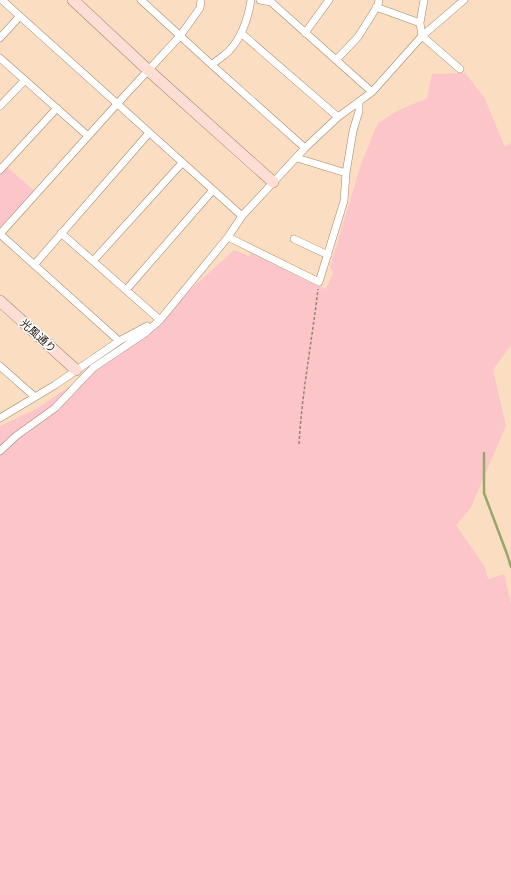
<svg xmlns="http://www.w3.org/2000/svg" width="511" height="895" viewBox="0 0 511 895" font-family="Raleway,'Noto Sans JP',sans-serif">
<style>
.green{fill:#fbc5ca}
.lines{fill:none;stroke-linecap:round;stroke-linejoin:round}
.stream{stroke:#97a76a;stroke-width:2.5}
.street-casing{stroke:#a1876d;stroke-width:8}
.secondary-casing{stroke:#a1876d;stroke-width:12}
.path{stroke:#98836f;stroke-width:1.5;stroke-dasharray:3 2;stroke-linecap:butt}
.street{stroke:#fff;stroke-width:7}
.secondary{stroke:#fcded4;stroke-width:11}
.labels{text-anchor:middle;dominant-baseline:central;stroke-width:3;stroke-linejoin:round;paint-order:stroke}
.street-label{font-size:11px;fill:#1e140a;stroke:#fff}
</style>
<rect width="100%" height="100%" fill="#fbdec2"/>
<path class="green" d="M465,73L484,97L505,147L511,143V345L493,370L506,426L470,509L456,525L485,567L488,579L504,574L511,603V895H0V426L36,409L125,349L234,250L249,256L251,253L309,282L326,289L333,273L330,267L361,164L378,123L397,111L427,98L432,74Z
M5,165L37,193L0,234V170Z"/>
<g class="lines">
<path class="stream" d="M484,453V493L507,554L511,567"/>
<g class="street-casing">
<path id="street" d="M2,0L242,216
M141,0L212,65L305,148
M260,0L271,2L372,92
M424,0L420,23L422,36L460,69
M376,7L420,23
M241,33L338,117
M305,33L329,0
M0,38L20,16
M0,58L88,136
M336,60L358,37L378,5L379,0
M212,65C217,60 224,56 229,51C242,37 248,19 251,0
M0,106L25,80
M297,158L346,173
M0,170L57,108
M61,233L160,320
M0,234L117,104L180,36L200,8L201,0
M0,234L119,341
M228,237L319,282L344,201L346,173L353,131L359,111V102
M294,239L328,255
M93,261L182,163
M34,265L149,133
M126,290L213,190
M0,366L35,397
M0,418L55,385L119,341L147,326
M0,451L16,436L55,408L93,368L145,333L160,320L228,237L242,216L305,148L338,117L372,92L422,36L464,0"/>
</g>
<g class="secondary-casing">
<path id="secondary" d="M73,0L148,70L273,182
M0,301L76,370"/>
</g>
<path class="path" d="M299,444C302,392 312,341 318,289"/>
<use href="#street" class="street"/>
<use href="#secondary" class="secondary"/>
</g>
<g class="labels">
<g class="street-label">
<text transform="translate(38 336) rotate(42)">光風通り</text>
</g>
</g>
</svg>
